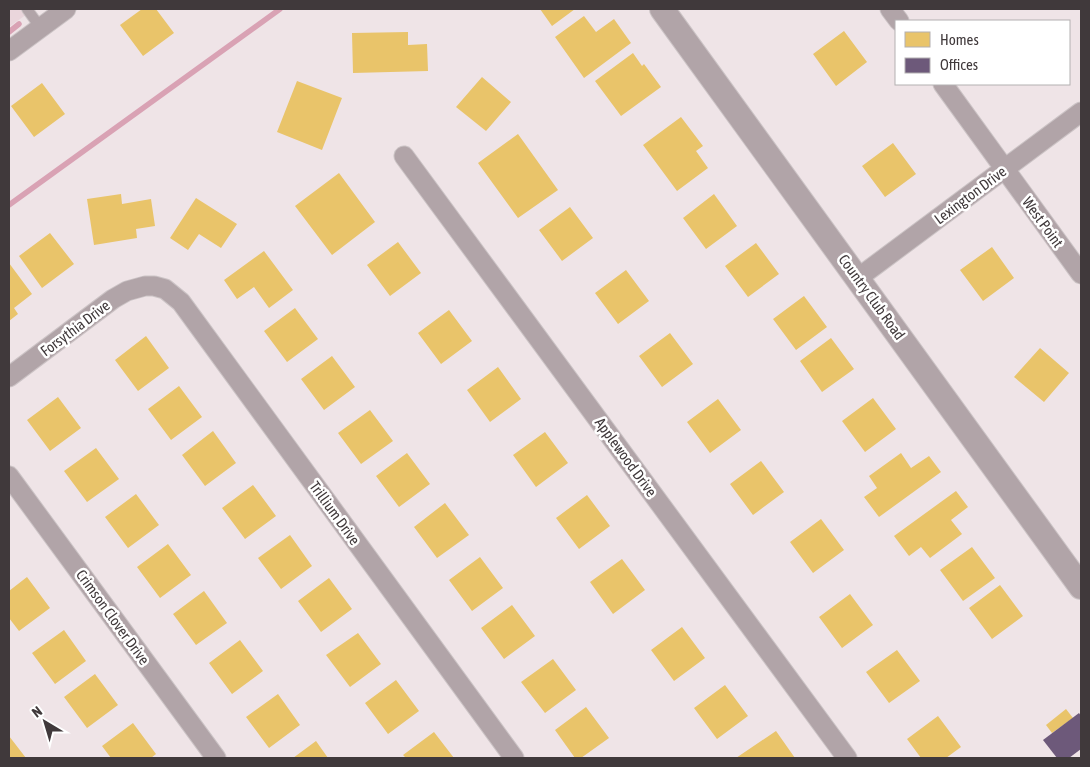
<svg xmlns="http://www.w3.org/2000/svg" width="1090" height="767" viewBox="0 0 1090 767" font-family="'Asap Condensed',sans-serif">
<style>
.built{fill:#ead6dc}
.homes{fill:#e9c46a}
.offices{fill:#6d597a}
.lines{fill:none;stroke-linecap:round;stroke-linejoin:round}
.stream{stroke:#d9a2b4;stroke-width:5.5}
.service-casing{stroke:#cbc3c5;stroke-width:12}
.minor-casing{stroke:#cbc3c5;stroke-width:21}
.tertiary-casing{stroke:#cbc3c5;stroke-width:26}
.service{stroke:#b1a4a8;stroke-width:10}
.minor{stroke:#b1a4a8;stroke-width:19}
.tertiary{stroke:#b1a4a8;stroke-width:24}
.labels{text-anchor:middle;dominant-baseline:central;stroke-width:5;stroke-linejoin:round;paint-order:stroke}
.street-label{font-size:15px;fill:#40393b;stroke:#fff}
</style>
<rect width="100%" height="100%" fill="#efe4e7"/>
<path class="built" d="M9,9H34L9,27Z"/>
<path class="homes" d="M142,9H156L174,33L143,56L120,25Z
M540,9H575L552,26Z
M584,16L596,32L614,19L631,43L584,78L555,37Z
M844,31L867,62L836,86L813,54Z
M408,32V45L427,44L428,71L353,73L352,33Z
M633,53L642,66L644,64L661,87L621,116L595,81Z
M482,77L511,102L486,131L456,107Z
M297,81L342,98L322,150L277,132Z
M42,83L65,114L34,137L11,106Z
M681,117L703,146L696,151L708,168L677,191L643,145Z
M518,134L558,190L518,218L478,163Z
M893,143L916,174L885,197L862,166Z
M339,173L375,222L332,255L295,206Z
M121,194L122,204L151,199L155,226L136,229L137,238L94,245L87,199Z
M714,194L737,226L706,249L683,218Z
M196,198L237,224L221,248L199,234L188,250L170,238Z
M570,207L593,238L562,261L539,230Z
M50,233L74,264L42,288L19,256Z
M398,242L421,273L390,296L367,265Z
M756,243L779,274L748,297L725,266Z
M992,247L1014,278L983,301L960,270Z
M264,251L293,290L269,308L254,287L237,299L224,280Z
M9,263L32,294L14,308L18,314L9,321Z
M626,270L649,301L618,324L595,293Z
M804,296L827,327L796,350L773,319Z
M295,308L318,339L287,362L264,331Z
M449,310L472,341L441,364L418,333Z
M670,333L693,364L662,387L639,356Z
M146,336L169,368L138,391L115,360Z
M831,338L854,369L822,392L800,361Z
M1040,348L1069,373L1044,402L1014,377Z
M332,356L355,387L324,410L301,379Z
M498,367L521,399L490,422L467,390Z
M179,386L202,417L171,440L148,409Z
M58,397L81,428L50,451L27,420Z
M873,398L896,429L865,452L842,421Z
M718,399L741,430L710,453L687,422Z
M370,410L393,441L361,464L338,433Z
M213,431L236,463L205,486L182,455Z
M545,432L568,463L536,487L513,455Z
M96,448L119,479L87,502L64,471Z
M407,453L430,484L399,507L376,476Z
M901,453L911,468L929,456L941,472L879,517L864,497L877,488L869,476Z
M761,461L784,492L753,515L730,484Z
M253,485L276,516L245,539L222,508Z
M956,491L968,507L951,520L962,534L930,558L921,547L909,556L894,536Z
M136,494L159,525L128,548L105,517Z
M587,495L610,526L579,549L556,518Z
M445,503L469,535L437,558L414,527Z
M821,519L844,550L813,573L790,542Z
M290,535L312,566L281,589L258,558Z
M168,544L191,575L160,598L137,567Z
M972,547L995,578L963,601L940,570Z
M480,557L503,588L472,611L449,580Z
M622,559L645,590L613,614L590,582Z
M27,577L50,608L19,631L9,618V591Z
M329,578L352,609L321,632L298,601Z
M1000,585L1023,616L992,639L969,608Z
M204,591L227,623L196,645L173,614Z
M850,594L873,625L842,648L819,617Z
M512,605L535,636L504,659L481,628Z
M682,627L705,658L674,681L651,650Z
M64,630L86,661L55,684L32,653Z
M358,633L381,664L350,687L326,655Z
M240,640L263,671L232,694L209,663Z
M897,650L920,681L889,703L866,672Z
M553,659L576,690L545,713L521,682Z
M95,674L118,705L87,728L64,697Z
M396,680L419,711L388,734L365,703Z
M725,685L748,716L717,739L694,708Z
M278,694L300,725L269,748L246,717Z
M586,707L609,738L581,758H575L555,730Z
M1066,709L1073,718L1052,733L1046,725Z
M938,716L961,747L946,758H921L907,739Z
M133,723L156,754L151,758H111L102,746Z
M776,731L795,758H736Z
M434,732L454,758H406L403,755Z
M9,736L26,758H9Z
M316,741L328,758H293Z"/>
<path class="offices" d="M1079,713L1081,716V749L1069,758H1057L1043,740Z"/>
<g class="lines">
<path class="stream" d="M9,32L19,24
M9,205L280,9"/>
<g class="service-casing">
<path id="service" d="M27,9L40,27"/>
</g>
<g class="minor-casing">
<path id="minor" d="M890,9L899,21
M9,51L66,9
M943,84L1081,274
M404,156L847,758
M858,278L1081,112
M9,377L113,299L127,291L145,286H154L165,289L181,302L514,758
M9,476L216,758"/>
</g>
<g class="tertiary-casing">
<path id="tertiary" d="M662,9L1081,587"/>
</g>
<use href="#service" class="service"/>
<use href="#minor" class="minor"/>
<use href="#tertiary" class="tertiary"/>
</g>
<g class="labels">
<g class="street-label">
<text transform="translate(970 195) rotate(-37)">Lexington Drive</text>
<text transform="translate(1043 222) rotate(54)">West Point</text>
<text transform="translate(872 297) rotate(54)">Country Club Road</text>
<text transform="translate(75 328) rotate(-37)">Forsythia Drive</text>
<text transform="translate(626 457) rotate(54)">Applewood Drive</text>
<text transform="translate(335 513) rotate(54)">Trillium Drive</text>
<text transform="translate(113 617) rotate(54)">Crimson Clover Drive</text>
</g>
</g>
<rect width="1090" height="767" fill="none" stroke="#40393b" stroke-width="20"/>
<rect x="895" y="20" width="175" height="65" fill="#ffffff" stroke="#b3b0b1"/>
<rect x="905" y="32" width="25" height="15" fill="#e9c46a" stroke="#b3b0b1"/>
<text x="940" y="45" font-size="15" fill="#40393b">Homes</text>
<rect x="905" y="58" width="25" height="15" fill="#6d597a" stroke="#b3b0b1"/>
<text x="940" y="70" font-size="15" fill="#40393b">Offices</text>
<g transform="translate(45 722) rotate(322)" stroke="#ffffff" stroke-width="4" paint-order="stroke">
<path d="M0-4L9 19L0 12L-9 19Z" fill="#40393b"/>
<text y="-8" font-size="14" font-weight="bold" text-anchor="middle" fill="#40393b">N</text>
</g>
</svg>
